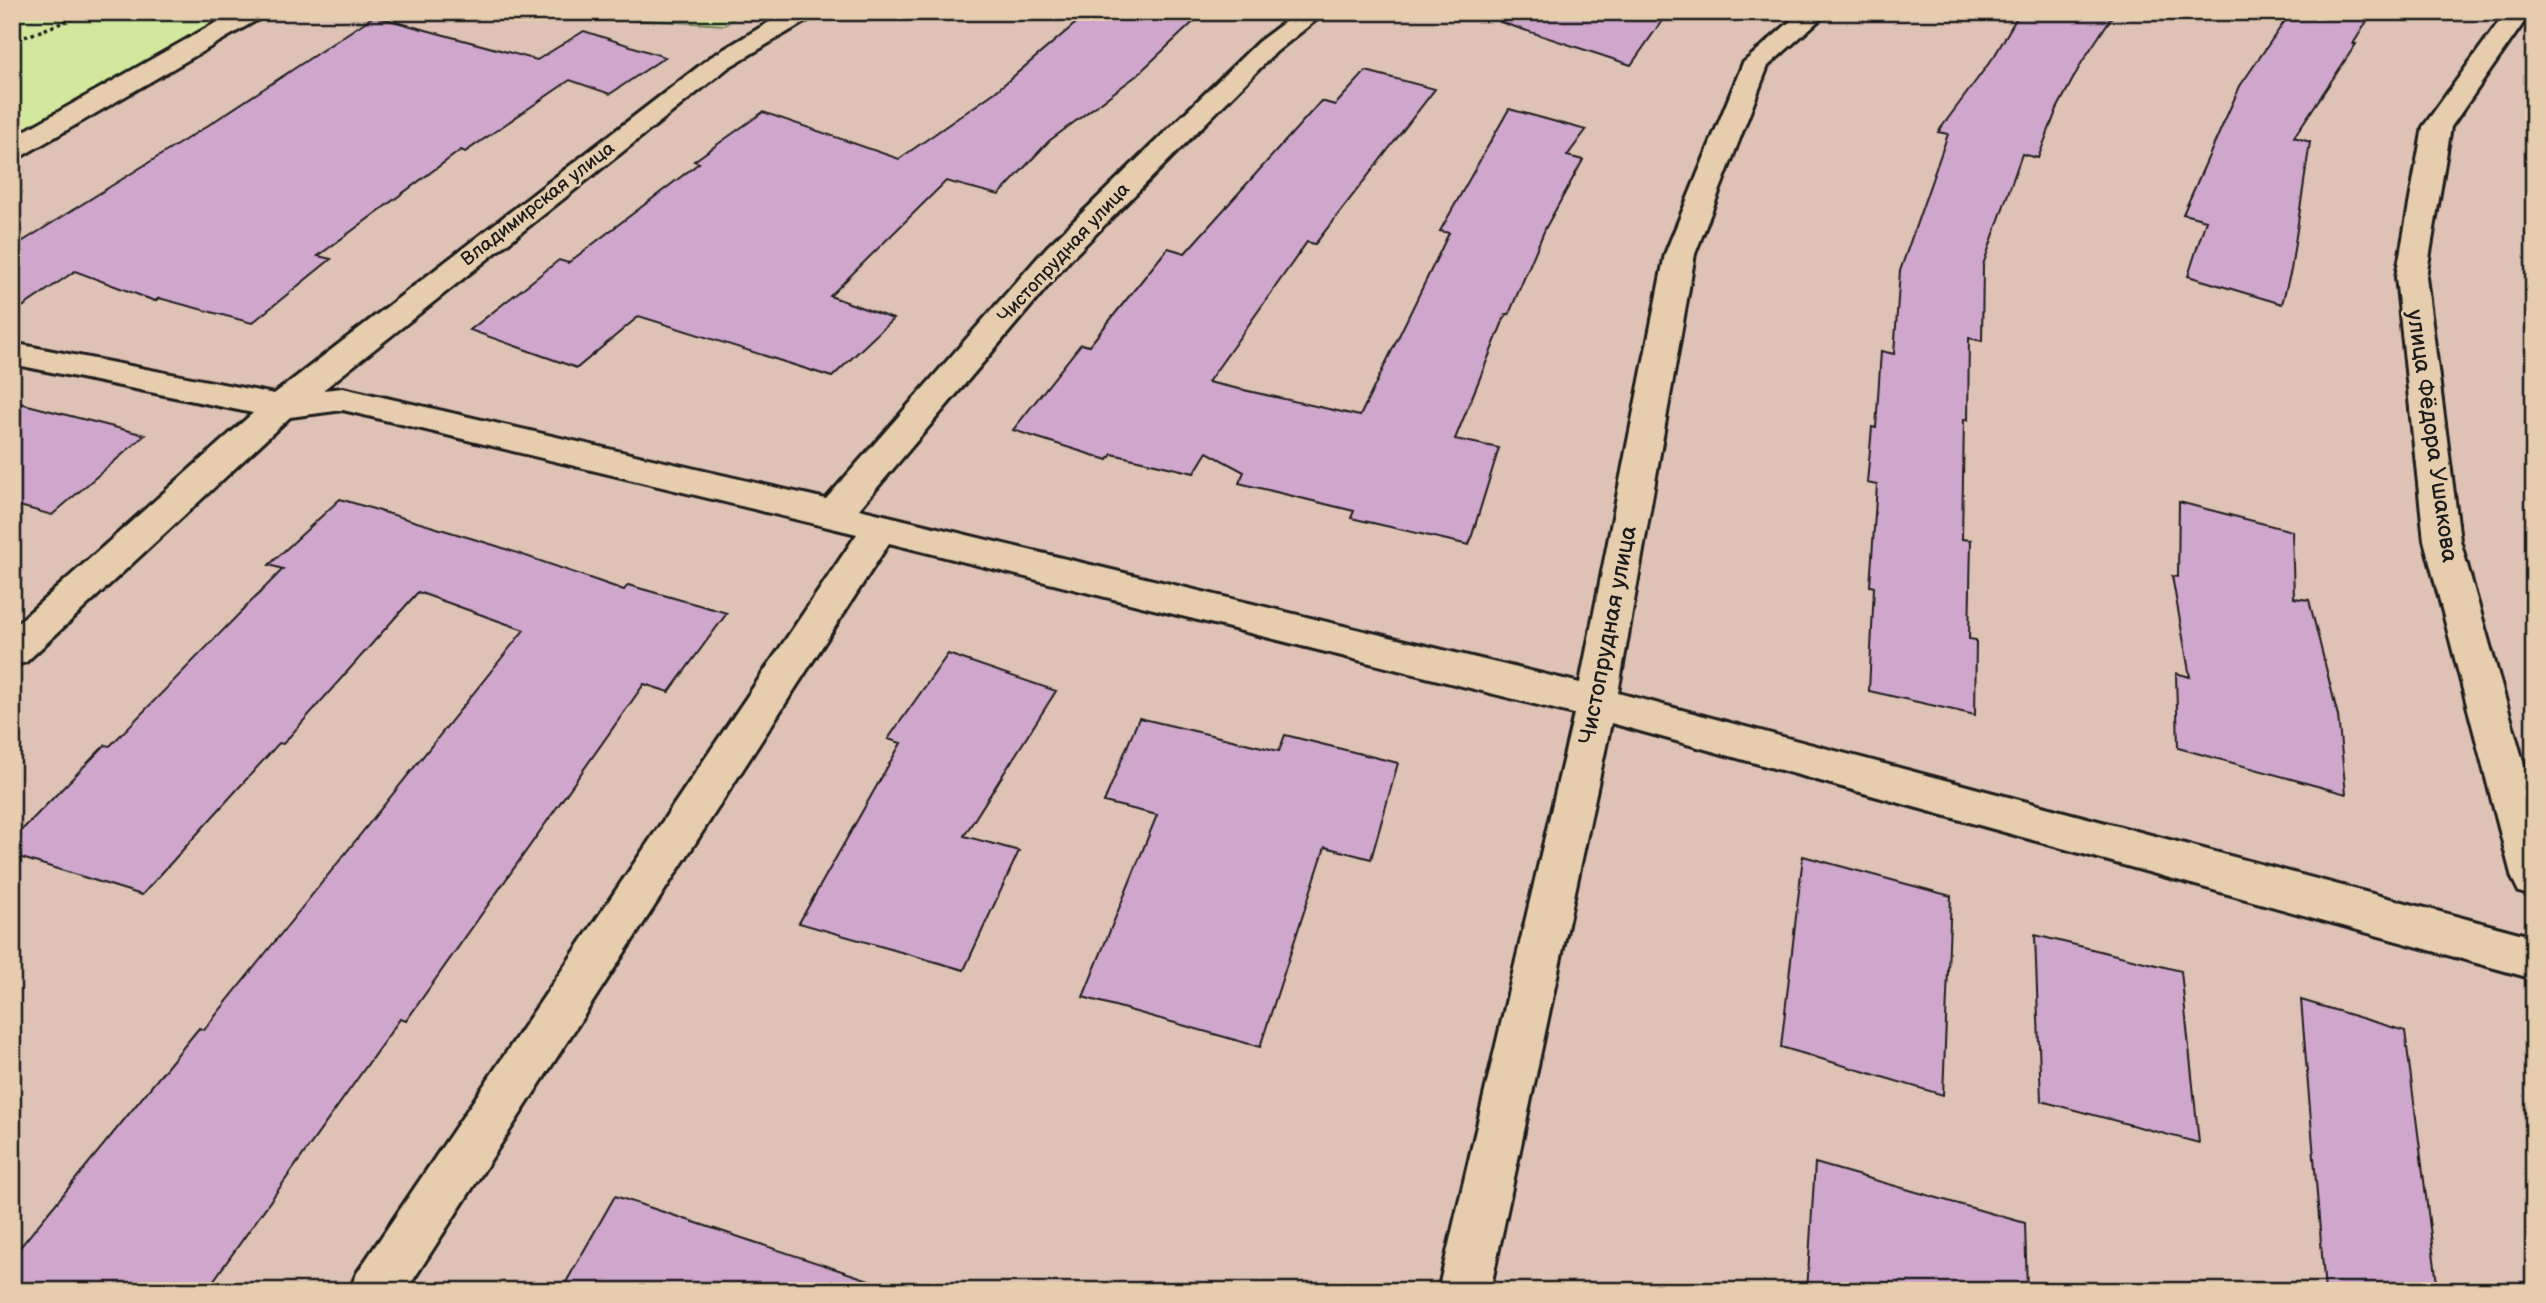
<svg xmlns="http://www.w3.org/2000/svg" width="2546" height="1303" viewBox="0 0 2546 1303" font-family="'Balsamiq Sans',sans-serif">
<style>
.green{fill:#d2e89d;stroke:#77825c;stroke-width:2}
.building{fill:#d0a7cc;stroke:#1c1c1c;stroke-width:2}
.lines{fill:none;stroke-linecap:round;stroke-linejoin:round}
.minor-casing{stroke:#1c1c1c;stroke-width:6}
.path{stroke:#1c1c1c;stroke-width:3.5;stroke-dasharray:3.5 3.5;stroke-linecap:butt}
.minor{fill:#e5cdad;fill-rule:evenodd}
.labels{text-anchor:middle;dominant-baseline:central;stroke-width:5;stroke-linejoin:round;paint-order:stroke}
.far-street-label{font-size:19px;fill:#1c1c1c;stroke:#e5cdad}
.street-label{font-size:23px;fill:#1c1c1c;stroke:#e5cdad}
</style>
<rect width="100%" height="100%" fill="#dfc2b6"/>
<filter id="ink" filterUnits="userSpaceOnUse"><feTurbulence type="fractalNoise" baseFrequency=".0143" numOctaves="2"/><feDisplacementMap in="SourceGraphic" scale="14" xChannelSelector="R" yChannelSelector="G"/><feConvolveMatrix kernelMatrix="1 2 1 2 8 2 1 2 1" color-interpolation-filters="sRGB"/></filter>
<g filter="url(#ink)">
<path class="green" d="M12,12H243L12,139Z
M515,12H741L725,25Z"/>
<path class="building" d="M1089,12H1204L1136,76L1049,141L999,195L946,181L830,296L893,319L832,377L639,316L577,368L470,330L559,260L568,263L699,163L694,161L763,112L899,159L995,92Z
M1501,12H1668L1631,65L1500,22Z
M2020,12H2115L2082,62L2057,109L2038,158L2022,154L1983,265L1982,341L1969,338L1968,420L1964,419L1962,539L1971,540L1969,639L1976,640L1975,715L1869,691L1874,587L1870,586L1877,485L1867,483L1872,427L1876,428L1881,351L1894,354L1900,271L1948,134L1938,132L1995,55Z
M2291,12H2373L2353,44H2356L2294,137L2310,142L2291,270L2282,304L2188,276L2206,220L2183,214L2240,86Z
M374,16L537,60L584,31L665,57L610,94L570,80L465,152L461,150L318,256L331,259L252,323L159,298L155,301L75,271L12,314V248L204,128Z
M1366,71L1435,89L1315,244L1307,242L1208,382L1360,416L1449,233L1440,231L1509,109L1586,130L1567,156L1583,160L1545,229L1509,314H1506L1455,439L1499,448L1469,545L1351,518L1354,511L1239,483L1244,472L1207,452L1194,473L1112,454L1108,460L1013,430L1081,344L1089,346L1168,248L1185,253L1321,101L1335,105Z
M12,401L145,435L52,515L12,504Z
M340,499L497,546L624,590L628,585L727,613L669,692L644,684L406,1021L400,1019L206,1291H12V1257L199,1028L204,1030L524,630L418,592L283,744L279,743L142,895L12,855V840L105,745L110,746L283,569L269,565Z
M2179,502L2292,531L2294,598L2309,600L2338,716L2346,794L2178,748L2176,673L2190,677L2172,576L2178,577Z
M948,654L1056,691L964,836L1019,851L964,970L799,923L901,743L888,739Z
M1139,718L1279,751L1285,735L1398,763L1371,859L1325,847L1260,1047L1083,997L1157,815L1104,802Z
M1803,856L1951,896L1943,1095L1781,1047Z
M2035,935L2181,971L2199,1143L2041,1101Z
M2301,1000L2405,1031L2438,1291H2325Z
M1815,1163L2025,1223L2027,1291H1807Z
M615,1196L872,1281L871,1291H561Z"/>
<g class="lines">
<g class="minor-casing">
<path id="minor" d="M235,12H265L262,17L22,156L12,158V138Z
M786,12H816L813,17L729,67L323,390L343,388L826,499L1047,247L1258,42L1298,12H1326L1276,52L1069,261L859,509L1580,683L1665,254L1743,63L1801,12H1828L1768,66L1695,254L1618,693L2534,937V979L1611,723L1490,1291H1438L1574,714L889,543L406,1291H349L357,1273L857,534L343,410L290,417L26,662L12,666V628L253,413L12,364V343L274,394L711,57Z
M2506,12H2531L2451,127L2426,277L2460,540L2534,800V897L2519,892L2512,878L2424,540L2396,277L2423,127Z"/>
</g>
<path class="path" d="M12,42L90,12"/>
<use href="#minor" class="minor"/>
</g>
</g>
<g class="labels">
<g class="far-street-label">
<text transform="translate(538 204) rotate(-38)">Владимирская улица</text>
<text transform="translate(1064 253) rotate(-47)">Чистопрудная улица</text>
</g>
<g class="street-label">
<text transform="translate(2432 436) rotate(82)">улица Фёдора Ушакова</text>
<text transform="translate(1608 635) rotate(-79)">Чистопрудная улица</text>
</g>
</g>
<rect width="2546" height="1303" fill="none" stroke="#e5cdad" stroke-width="42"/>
<rect x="21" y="21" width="2504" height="1261" fill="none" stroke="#1c1c1c" stroke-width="2.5" filter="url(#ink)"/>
</svg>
